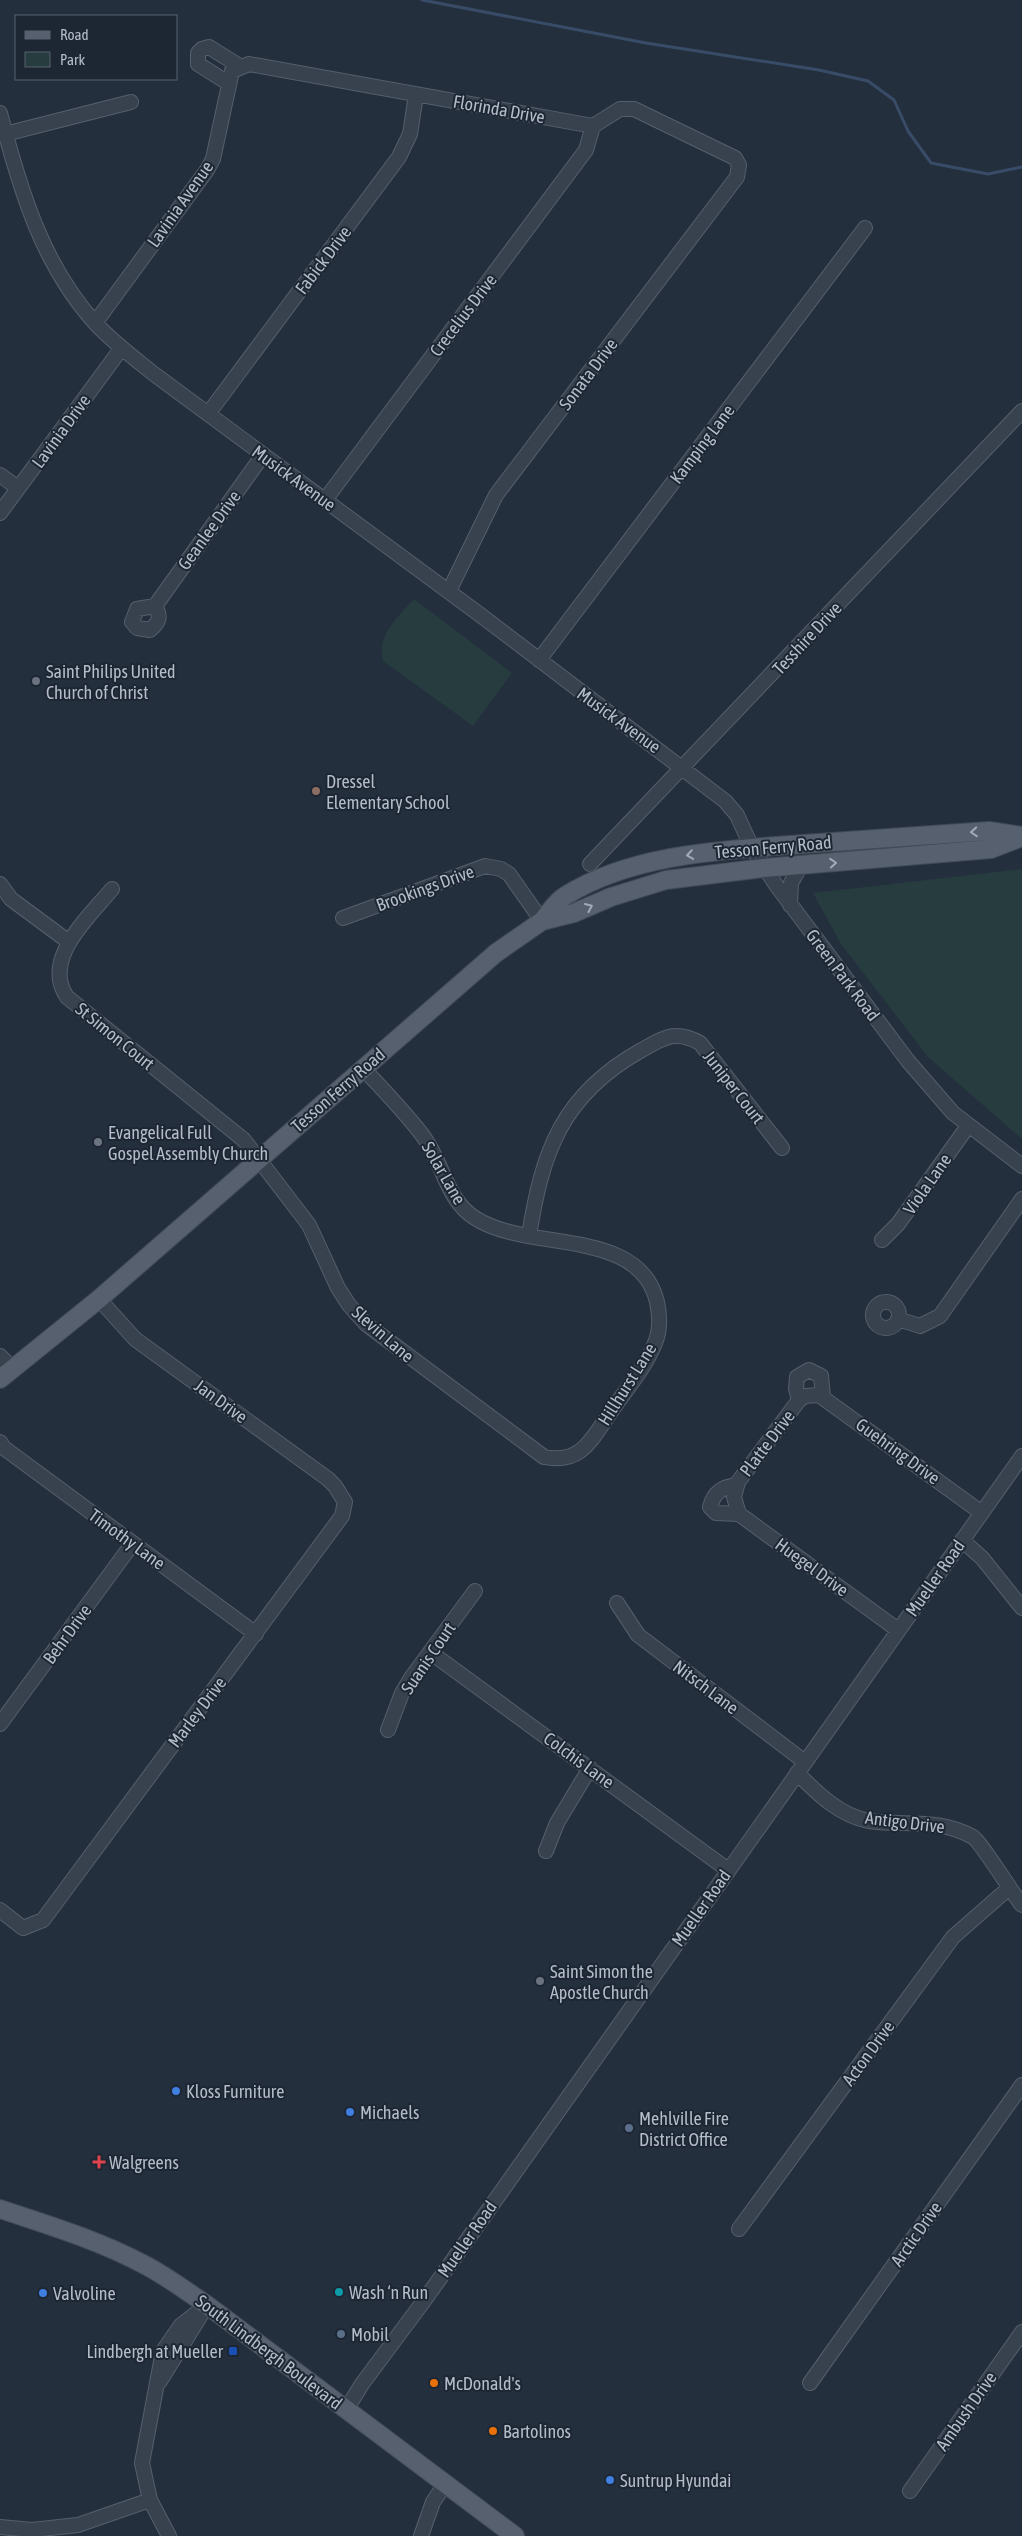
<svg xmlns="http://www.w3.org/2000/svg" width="1022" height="2536" viewBox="0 0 1022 2536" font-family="'Asap Condensed',sans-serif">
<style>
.green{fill:#263c3f}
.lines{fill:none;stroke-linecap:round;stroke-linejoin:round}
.stream{stroke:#394c67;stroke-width:3}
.minor-casing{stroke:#565f6c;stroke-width:16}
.major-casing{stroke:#414a57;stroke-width:20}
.minor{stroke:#38414e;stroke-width:14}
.major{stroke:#56606e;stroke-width:18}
.oneway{stroke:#a1aab7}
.worship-dot{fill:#6b7280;stroke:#1d2633;stroke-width:2}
.education-dot{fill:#8d6e63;stroke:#1d2633;stroke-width:2}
.shop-dot{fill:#3f7fe0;stroke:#1d2633;stroke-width:2}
.service-dot{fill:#5c6f8a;stroke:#1d2633;stroke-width:2}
.health-dot{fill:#e0444e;stroke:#1d2633;stroke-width:2}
.culture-dot{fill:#0f9aa8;stroke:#1d2633;stroke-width:2}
.transit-dot{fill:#1a4fb4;stroke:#1d2633;stroke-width:2}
.food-dot{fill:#e8710a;stroke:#1d2633;stroke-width:2}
.labels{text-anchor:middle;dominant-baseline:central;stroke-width:4;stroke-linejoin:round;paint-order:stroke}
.street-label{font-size:18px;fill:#b4bcc9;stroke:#1d2633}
.poi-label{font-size:18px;fill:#b4bcc9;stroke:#1d2633;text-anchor:start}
</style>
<rect width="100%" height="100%" fill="#242f3e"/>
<path class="green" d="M414,599L512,673L473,726L383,661C376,637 398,616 414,599Z
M1022,869V1139L928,1057L841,944L813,893Z"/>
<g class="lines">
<path class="stream" d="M422,0L646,43L819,70L868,81L894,100L908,131L931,163L988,174L1022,167"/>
<g class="minor-casing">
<path id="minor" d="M228,83L198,64V53L202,49L209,47L241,67
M0,113C20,189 42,265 96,324C114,343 134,358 154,374L479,614L725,801L737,815L752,848L776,885L908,1061L953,1113L1022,1166
M5,134L131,102
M95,323L207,170L213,159L232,71L249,64L593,126L620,109H634L735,158L739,165L737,177L496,495L449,591
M208,414L399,157L410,134L416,95
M0,475L18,488
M325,500L586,150L593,126
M0,513L121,349
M155,606L137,609L132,622L137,628L150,630C160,622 161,616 155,606L263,455
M539,660L865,228
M590,864L1022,411
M0,884L11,899L69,942
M112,889C89,917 41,959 67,997L244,1140L309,1225L338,1288L349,1305L366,1324L544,1457C580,1464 590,1442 608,1416C623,1393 645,1369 655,1343C661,1329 660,1316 657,1302C639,1226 529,1253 475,1218C446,1200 443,1162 423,1136C405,1112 383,1090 363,1068
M790,905L791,883L801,865
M343,918L485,866L501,869L509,874L542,921
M529,1236C542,1152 562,1095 640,1051C663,1038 675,1029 700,1043L782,1148
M882,1240L898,1224L968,1126
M873 1315a13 13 0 1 1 26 0a13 13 0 1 1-26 0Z
M898,1319L920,1326L940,1316L1022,1199
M0,1356L13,1369
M799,1400L796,1389L797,1377L809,1370L821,1376L823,1397
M0,1442L4,1448L256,1634
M737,1485C722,1487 714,1492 710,1507L716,1513L739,1514
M962,1540L982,1558L1022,1608
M617,1603L638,1635L805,1762
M898,1630L739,1514L734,1497L738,1482L799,1400L805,1396L819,1395L982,1513
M430,1652L728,1870
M0,1724L133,1543
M388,1730L402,1693L411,1678L475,1591
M797,1773C817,1793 840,1816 869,1821C906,1826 939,1818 973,1837C981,1842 1012,1893 1022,1905
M546,1851L557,1823L590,1768
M0,1910L23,1928L43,1920L342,1516L345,1502L335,1486L328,1479L135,1339L99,1299
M739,2229L953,1937L1009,1888
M160,2381L204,2310
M810,2383L1022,2085
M346,2410L362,2384L426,2298L1022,1456
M910,2491L1022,2332
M0,2527L32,2530L78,2525L150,2500
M169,2536L150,2500L142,2463L163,2351L181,2325L207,2305
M421,2536L433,2502L445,2484"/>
</g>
<g class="major-casing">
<path id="major" d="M542,921C549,913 556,901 565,896C633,853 726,850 804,844C866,840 927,835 989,831L1022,836
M0,1379L99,1299L496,953L542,921L574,913L611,897L666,880L764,868L991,849L1022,837
M0,2209C48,2225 98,2240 143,2264C165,2275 186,2291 207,2305L515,2536"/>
</g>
<use href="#minor" class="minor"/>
<use href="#major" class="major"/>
</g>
<defs><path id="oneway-chevron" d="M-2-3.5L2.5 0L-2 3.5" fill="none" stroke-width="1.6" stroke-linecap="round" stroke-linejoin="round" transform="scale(1.25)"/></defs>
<g class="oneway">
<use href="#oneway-chevron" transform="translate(974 832) rotate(176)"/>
<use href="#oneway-chevron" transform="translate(690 855) rotate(171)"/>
<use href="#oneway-chevron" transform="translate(833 863) rotate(-5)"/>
<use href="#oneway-chevron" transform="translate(589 907) rotate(-24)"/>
</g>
<g class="worship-dot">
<circle cx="36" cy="681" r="5"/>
<circle cx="98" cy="1142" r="5"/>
<circle cx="540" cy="1981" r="5"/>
</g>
<circle class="education-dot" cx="316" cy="791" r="5"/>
<g class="shop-dot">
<circle cx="176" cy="2091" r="5"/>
<circle cx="350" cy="2112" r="5"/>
<circle cx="43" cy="2293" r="5"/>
<circle cx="610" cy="2480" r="5"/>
</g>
<g class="service-dot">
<circle cx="629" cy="2128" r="5"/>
<circle cx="341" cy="2334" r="5"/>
</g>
<path class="health-dot" d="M96.5 2154.5h5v5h5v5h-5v5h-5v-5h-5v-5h5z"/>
<circle class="culture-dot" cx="339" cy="2292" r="5"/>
<rect class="transit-dot" x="228" y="2346" width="10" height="10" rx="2.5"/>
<g class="food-dot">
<circle cx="434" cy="2383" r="5"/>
<circle cx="493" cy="2431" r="5"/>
</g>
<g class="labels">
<g class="street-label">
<text transform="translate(499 109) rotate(10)">Florinda Drive</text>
<text transform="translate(180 204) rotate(-55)">Lavinia Avenue</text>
<text transform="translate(323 260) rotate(-53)">Fabick Drive</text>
<text transform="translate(463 315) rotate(-53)">Crecelius Drive</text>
<text transform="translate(588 374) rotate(-53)">Sonata Drive</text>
<text transform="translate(61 431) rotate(-54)">Lavinia Drive</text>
<text transform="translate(702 444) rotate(-53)">Kamping Lane</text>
<text transform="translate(294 478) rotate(36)">Musick Avenue</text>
<text transform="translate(209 530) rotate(-54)">Geanlee Drive</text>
<text transform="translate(807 638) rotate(-47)">Tesshire Drive</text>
<text transform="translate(619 720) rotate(36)">Musick Avenue</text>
<text transform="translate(773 847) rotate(-5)">Tesson Ferry Road</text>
<text transform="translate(425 888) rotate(-20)">Brookings Drive</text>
<text transform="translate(843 975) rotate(53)">Green Park Road</text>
<text transform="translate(115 1036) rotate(39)">St Simon Court</text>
<text transform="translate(734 1087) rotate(52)">Juniper Court</text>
<text transform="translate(338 1090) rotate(-41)">Tesson Ferry Road</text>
<text transform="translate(444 1173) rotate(60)">Solar Lane</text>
<text transform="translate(927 1184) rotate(-55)">Viola Lane</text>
<text transform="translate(383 1334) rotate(41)">Slevin Lane</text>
<text transform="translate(627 1384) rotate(-58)">Hillhurst Lane</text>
<text transform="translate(221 1401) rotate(36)">Jan Drive</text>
<text transform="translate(767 1443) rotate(-53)">Platte Drive</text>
<text transform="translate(898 1451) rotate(36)">Guehring Drive</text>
<text transform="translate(127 1539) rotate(36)">Timothy Lane</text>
<text transform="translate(812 1567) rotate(36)">Huegel Drive</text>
<text transform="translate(935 1578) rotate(-55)">Mueller Road</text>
<text transform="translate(67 1634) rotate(-54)">Behr Drive</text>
<text transform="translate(428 1658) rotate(-56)">Suanis Court</text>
<text transform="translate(706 1687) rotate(37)">Nitsch Lane</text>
<text transform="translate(197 1712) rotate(-53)">Marley Drive</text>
<text transform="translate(579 1760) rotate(36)">Colchis Lane</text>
<text transform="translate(905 1822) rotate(7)">Antigo Drive</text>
<text transform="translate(701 1908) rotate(-55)">Mueller Road</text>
<text transform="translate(868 2053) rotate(-54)">Acton Drive</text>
<text transform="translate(916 2234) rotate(-55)">Arctic Drive</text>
<text transform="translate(467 2239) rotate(-55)">Mueller Road</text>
<text transform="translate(269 2352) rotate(37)">South Lindbergh Boulevard</text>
<text transform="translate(966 2411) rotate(-55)">Ambush Drive</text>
</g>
<g class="poi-label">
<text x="46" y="671">Saint Philips United<tspan x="46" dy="21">Church of Christ</tspan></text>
<text x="326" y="781">Dressel<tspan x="326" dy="21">Elementary School</tspan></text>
<text x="108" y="1132">Evangelical Full<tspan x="108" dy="21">Gospel Assembly Church</tspan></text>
<text x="550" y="1971">Saint Simon the<tspan x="550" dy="21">Apostle Church</tspan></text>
<text x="186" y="2091">Kloss Furniture</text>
<text x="360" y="2112">Michaels</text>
<text x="639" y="2118">Mehlville Fire<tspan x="639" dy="21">District Office</tspan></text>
<text x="109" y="2162">Walgreens</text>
<text x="349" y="2292">Wash ‘n Run</text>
<text x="53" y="2293">Valvoline</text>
<text x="351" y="2334">Mobil</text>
<text x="223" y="2351" text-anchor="end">Lindbergh at Mueller</text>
<text x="444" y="2383">McDonald's</text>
<text x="503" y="2431">Bartolinos</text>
<text x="620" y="2480">Suntrup Hyundai</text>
</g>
</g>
<rect x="15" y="15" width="162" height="65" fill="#1d2633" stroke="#59626f"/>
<rect x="25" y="31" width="25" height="8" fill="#56606e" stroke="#59626f"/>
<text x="60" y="40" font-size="15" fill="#b4bcc9">Road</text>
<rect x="25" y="52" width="25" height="15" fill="#263c3f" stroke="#59626f"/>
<text x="60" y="65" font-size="15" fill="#b4bcc9">Park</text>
</svg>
